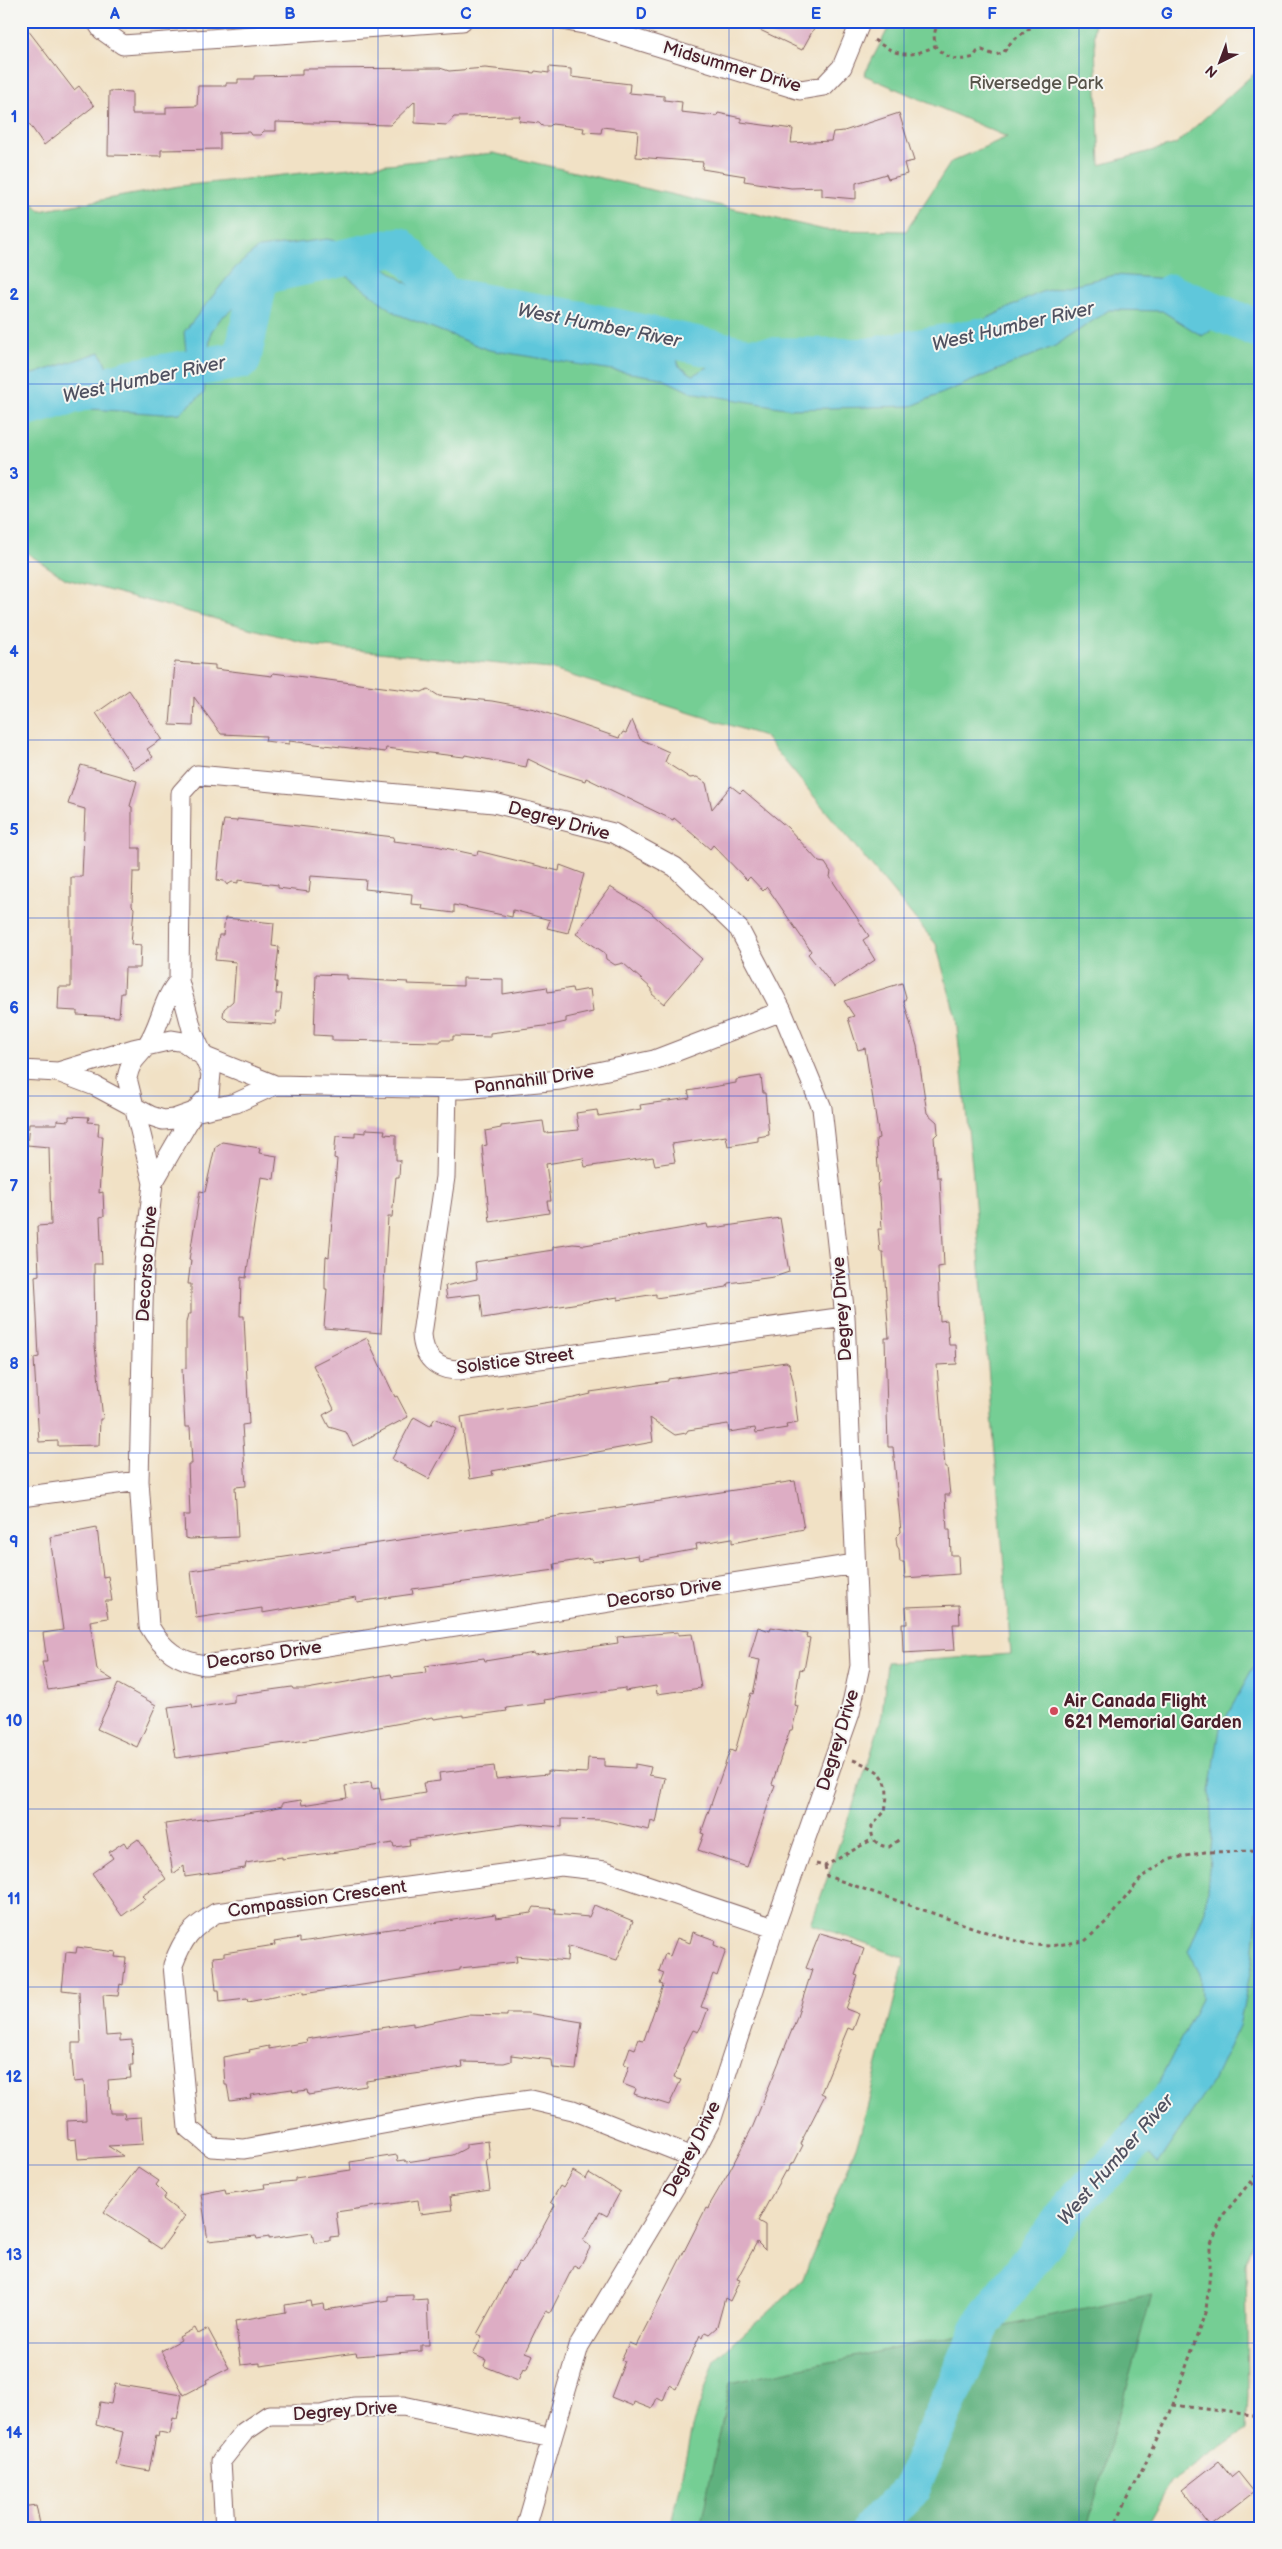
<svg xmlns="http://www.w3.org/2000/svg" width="1282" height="2549" viewBox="0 0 1282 2549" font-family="'Balsamiq Sans',sans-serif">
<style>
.green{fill:#74ce94;stroke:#5f7660}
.forest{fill:#5fb17e;stroke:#546854}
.water{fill:#5fc7db;stroke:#547383}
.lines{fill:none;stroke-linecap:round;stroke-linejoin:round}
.stream{stroke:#5fc7db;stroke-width:6}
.river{stroke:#5fc7db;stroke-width:38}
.building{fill:#ddadc4}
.minor-casing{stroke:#846361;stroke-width:21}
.path{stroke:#846361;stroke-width:3;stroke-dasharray:4 4;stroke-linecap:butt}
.minor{stroke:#fff;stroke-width:19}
.grid{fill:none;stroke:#1d4ed8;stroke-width:1;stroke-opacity:0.55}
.poi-dot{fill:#d1495b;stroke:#f6f6f2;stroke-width:2}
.labels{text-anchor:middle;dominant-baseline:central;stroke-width:4;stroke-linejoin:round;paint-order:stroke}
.street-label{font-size:18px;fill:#4a1f2b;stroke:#f6f6f2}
.park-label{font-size:18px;fill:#57544a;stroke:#f6f6f2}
.poi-label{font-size:18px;font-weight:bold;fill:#4a1f2b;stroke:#f6f6f2;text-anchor:start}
.water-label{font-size:19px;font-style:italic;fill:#505160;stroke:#f6f6f2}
.neatline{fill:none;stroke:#1d4ed8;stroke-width:2}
.grid-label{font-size:16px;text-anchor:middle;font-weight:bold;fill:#1d4ed8}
</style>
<rect width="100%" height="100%" fill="#f6f6f2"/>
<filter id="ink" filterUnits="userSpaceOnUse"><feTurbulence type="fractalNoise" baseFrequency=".02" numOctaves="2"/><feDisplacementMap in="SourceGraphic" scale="10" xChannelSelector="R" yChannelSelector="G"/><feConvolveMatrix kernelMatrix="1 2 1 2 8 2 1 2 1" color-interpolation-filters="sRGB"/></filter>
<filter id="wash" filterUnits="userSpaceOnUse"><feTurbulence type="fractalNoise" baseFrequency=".0096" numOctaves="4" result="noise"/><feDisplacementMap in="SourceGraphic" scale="20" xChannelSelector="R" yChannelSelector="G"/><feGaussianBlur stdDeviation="1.12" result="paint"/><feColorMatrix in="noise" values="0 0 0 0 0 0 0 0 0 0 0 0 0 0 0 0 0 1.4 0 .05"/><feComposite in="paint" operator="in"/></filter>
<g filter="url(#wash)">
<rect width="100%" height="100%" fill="#f1e1c5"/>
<path class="green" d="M892,21H1094L1100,165L1176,144L1261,67V2214L1246,2262L1248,2394L1246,2430L1171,2482L1145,2528H670L692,2427L715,2360L802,2281L859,2139L905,1958L811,1924L870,1757L882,1715L887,1663L1011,1654L972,1166L956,1018L936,944L764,736L550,669L317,646L66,579L21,549V190L40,211L179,186L493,153L825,230L906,231L951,162L1007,137L864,75Z"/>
<path class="forest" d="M1152,2294L1087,2528H700L730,2383Z"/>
<path class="water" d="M327,239C368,246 396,283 433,297C510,325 593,334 674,347L679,366L693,375L721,360L800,373L889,366L1041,292L1115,275L1171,279L1214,305L1222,322L1202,336L1162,311L1109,310L1055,346L912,406L791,409L690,392L661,378L489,350L397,314L345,275L299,269L265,285L221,318L211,332L204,393L180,413L162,414L48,406L21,412V373L34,374L100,352L115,383L141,395L172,385L188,370L184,332L235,268L258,248Z
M1261,1654V1864L1253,1960L1239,2026L1213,2081L1157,2164L1122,2124L1155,2090L1201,1999L1200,1974L1188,1951L1205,1910L1212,1838L1210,1791L1220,1728Z"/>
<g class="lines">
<path class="stream" d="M1222,322L1261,347"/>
<path class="river" d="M1171,293L1261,330
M21,407H30L132,378L242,360L260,276L399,246L445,296L582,320L747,356L867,357L979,337
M871,2528L910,2491L983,2322L1080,2196L1123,2156L1169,2100"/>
</g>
<g id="blocks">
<path class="building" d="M21,21L74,90L79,86L94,106L44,145L21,112Z
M741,21H818L802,50Z
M549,67L571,69V77L630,84L629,93L664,96V100L682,102L681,112L717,116L718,113L741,118V122L793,129L791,143L831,141L833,132L844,131L899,113L914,161L904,163L907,174L888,179L886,174L856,183V199L822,196V187L791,188L744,181L745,176L702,169L703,162L636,157L638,131L602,127L601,133L583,132L584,128L552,124L550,126H542L539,123L519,121L520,116L454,117L447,125L415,123V101L390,125L276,122V131H264L260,135H251L249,132L220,133V149L161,150V156L108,155L109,91L132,92V114H166V107L197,106L198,86H226V83H238V79H254V76L302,75V69L440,68L449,71L485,68L534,73L535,71L549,73Z
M175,662L215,665V669L272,676L273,673L422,692L428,689L439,696L492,701L535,709L619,738L623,732L626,733L632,720L640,739L669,752L665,762L690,778L697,777L706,783L712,809L731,786L740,793L743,790L788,828L819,862L825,863L831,872L830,877L869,936L863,940L875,960L834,987L808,954L811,951L767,887L763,891L750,877L747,880L713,845L710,849L674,818L673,820L586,778L585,781L553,771L528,759L526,767L465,755L464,757L386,748L385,752L289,741V744L265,741L266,736L221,734L194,697L193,726L170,725Z
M129,690L162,739L147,749L153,757L134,769L96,713Z
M81,765L137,781L130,806L132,807V848H140V872H133L132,906L134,908L131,944L141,945L140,968H125L124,993H121L119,1017L77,1015V1011L58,1010L59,987H71V877H82L85,809L68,804Z
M237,819L394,837L393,841L436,846L477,855L478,851L559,871L560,865L584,874L568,933L547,928L550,920L513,910L512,917L454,905V913L422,909L423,905L411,904L412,894L365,889L366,880L311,876L309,892L278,888V885L238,880V883L232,882L227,885L224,881L217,880L222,830L224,820L237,821Z
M610,887L649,911L702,959L664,1004L652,994V989L623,963L615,965L606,959L605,953L576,934Z
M225,918L274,923L272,946L279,947L275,982H277L276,994H282L280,1012H276L275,1024L228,1021L223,1016L224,1009L233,1001L236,962L215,960L219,935H223Z
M316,974L347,975V979L408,982L407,984L463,986V978L503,979V994L547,987L548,992L572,988L573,992L590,989L593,1012L566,1018V1022L552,1025L490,1033V1037L453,1036V1040H441V1042L332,1040V1036L314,1035Z
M902,983L906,997L904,1002L917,1046L927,1113L937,1122L938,1133L934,1137L937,1177H940L944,1266L938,1267L940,1321L947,1320L949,1345H956L957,1364L937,1365L945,1467H947L950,1495H945L947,1530H950L951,1555H958L959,1574L905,1578L904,1562H900L899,1549L897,1546L896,1537L901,1532L893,1447H888L885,1338H889L883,1252H880L878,1229H882L880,1196L878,1193L877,1184L879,1182L876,1139L879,1138L865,1048L858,1050L848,1018L854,1016L844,1001Z
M761,1076L763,1093H765L769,1135L758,1137V1141L728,1146L726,1136L672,1144L675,1162L655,1165L653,1157L585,1167L583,1158L546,1164L551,1201H547L549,1213L490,1222L482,1146L487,1145L485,1131L501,1128V1126L543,1121L545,1133L579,1130L576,1113L597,1110L598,1116L641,1109L640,1105L690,1098L688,1091L736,1083V1080Z
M69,1116L89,1117L88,1122L99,1123L98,1136H103L99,1193L103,1192L104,1216L100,1217L102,1264H94L95,1346L103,1419H100L99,1445L58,1446V1441L39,1442L34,1358L39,1357L35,1276L39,1275L37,1226L51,1225L49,1147L27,1145L29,1124H57V1120L69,1121Z
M366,1129L385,1130L384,1134L396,1135V1160H400L399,1177H396L392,1217H388L381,1333L324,1328L327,1289H325V1277L326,1256L329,1257L337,1159L334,1158L336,1136L355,1137V1132L366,1133Z
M222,1142L260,1148L259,1153L277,1156L274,1179L261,1177L246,1278L241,1277L240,1316H244L249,1424L242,1425L246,1486L235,1487L238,1537L190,1539L185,1538L184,1515H190L188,1464H192L190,1427H185L182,1369L186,1368V1322L188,1314H191V1284H188L191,1260H189L200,1191L205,1192L215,1147Z
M780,1218L789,1272L774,1277L728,1283L727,1287L656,1298V1294L618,1300V1297L483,1318L480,1294L447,1298L445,1286L477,1279L475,1262L553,1250V1247L573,1244L585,1245L707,1224L708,1228L720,1227Z
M367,1338L395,1397L397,1396L408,1417L353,1446L346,1432L329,1427L323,1415L334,1409L313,1365Z
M786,1362L789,1364L793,1381L798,1423L786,1425L787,1428L756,1433L755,1428L729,1432L728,1424L688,1430L686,1433L675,1435L650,1418L653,1442L492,1471L493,1475L470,1479L461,1417L574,1398L591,1394L590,1392L668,1381V1379Z
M414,1417L430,1426L435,1418L456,1429L429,1479L392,1459Z
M795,1481L804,1529L732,1543V1538L696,1544L697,1549L639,1560L638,1555L592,1562L591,1558L554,1564L555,1570L412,1589L413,1594L357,1602L356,1597L262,1613V1608L196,1618L191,1571Z
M97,1528L103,1577L108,1576L112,1601H105L108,1618L90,1621L97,1670L113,1680L48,1690L42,1662H47L43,1633L63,1630L50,1537Z
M959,1605L960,1624H953L955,1650L903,1653L902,1624H907L906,1607Z
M758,1627L770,1631L771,1627L807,1633L806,1637L810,1638L804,1670L800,1669L794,1705L798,1706L792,1730H790L772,1784L775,1785L747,1867L698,1850L704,1834L701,1833L730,1750L735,1752L751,1693L753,1694L760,1660L749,1658Z
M678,1632V1635L692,1634L701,1688L657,1694L656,1686L625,1691V1688L544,1700L545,1703L506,1708L507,1711L463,1717V1715L434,1719L433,1717L315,1739L176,1758L168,1707L192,1704L193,1708L234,1702V1695L292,1687L293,1689H307L391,1674L392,1677L426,1673L425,1666L484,1658L485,1661L534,1653V1655L618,1643L617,1637Z
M118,1684L156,1705L137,1747L97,1729Z
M588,1758L604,1759V1766L635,1768V1764L651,1767L649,1775L665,1778L656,1823L651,1821L649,1830L603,1820L562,1819V1827L523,1824L409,1840L410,1845L394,1847L393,1843L337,1852L282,1859V1857L246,1863L245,1868L185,1877L184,1866L173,1874L165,1824L261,1811L282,1806V1803L301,1800L302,1805L347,1798L345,1786L371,1782L372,1789L379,1788L381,1800L425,1793L423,1783L440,1781L439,1773L494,1766L496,1779L548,1774V1771L587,1773Z
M138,1839L166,1879L142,1896L145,1899L122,1916L92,1873L113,1858L109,1852L124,1842L127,1847Z
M594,1905L633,1921L617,1960L568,1946L567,1961L516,1956L517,1962L460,1968V1970L303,1994V1991L248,2002L247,1999L220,2002L219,1990H216L213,1957L224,1956V1953L275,1945L274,1942L300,1938V1942L495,1914L496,1918L531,1913L534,1907L556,1909L555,1914L589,1917Z
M693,1932L715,1940L714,1945L726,1950L717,1976L713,1974L701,2007L708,2009L702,2025L698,2032L693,2030L685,2046L674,2078L681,2080L669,2105L634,2094L636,2089L623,2084L629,2066L624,2064L630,2047L635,2049L639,2039L644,2040L663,1985L660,1984L664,1973L659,1971L665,1954L670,1956L677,1938L690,1943Z
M820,1933L852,1942L851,1944L864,1949L855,1975L858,1976L846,2009L859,2014L853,2030L848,2028L821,2093L825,2095L800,2144L803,2145L794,2163L792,2162L787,2172L785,2171L758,2221L765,2225V2250L757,2242L737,2279L740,2280L730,2301L725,2298L717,2327L709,2334L705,2332L703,2337L700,2335L676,2389L669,2385L663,2401L657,2398L652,2409L634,2402L633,2406L611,2397L625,2361L621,2360L629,2343L636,2346L706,2208L708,2209L709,2206L730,2170L753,2126L796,2020L812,1970L806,1968Z
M77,1947L116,1952L115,1957L126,1958L123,1985L120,1984L118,1996L103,1995L106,2036L120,2035V2041L132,2040L133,2065H130L131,2078L108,2080L110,2113H124L125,2118L141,2117L143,2144L108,2146L123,2156L78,2159L76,2139L68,2140L67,2121L86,2120L84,2081L74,2082L72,2059V2043H81L79,1992L62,1990L66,1952L76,1953Z
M507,2013H527L582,2022L576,2070L553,2068L552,2060L511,2055V2061L504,2063L462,2062L463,2067L366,2081V2086L308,2095L307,2090L293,2092L292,2089L250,2095L251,2098L230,2101L227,2085H225L223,2057L250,2052L249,2050L269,2046V2049L307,2042L306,2039L413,2023V2026L467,2015L507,2016Z
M488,2141L490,2159L486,2160L490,2190L450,2196L452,2210L420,2214L418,2200L336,2212L339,2236L330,2237V2241L314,2243L312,2233L269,2239V2237L257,2239L256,2236L208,2241L201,2194L225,2189L226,2194L265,2188L264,2184L295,2181V2178L351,2170L350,2162L397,2155L398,2161L405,2160L406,2162L453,2155L466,2148V2144Z
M138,2167L159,2181L156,2185L166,2195L163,2199L185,2216L161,2249L104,2212Z
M573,2171L586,2179L589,2173L620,2192L607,2216L600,2212L583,2241L589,2245L590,2248L579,2268L574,2265L550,2313L546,2311L540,2321L525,2352L533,2355L526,2370L523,2369L518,2380L484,2366L486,2360L473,2354L482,2336L477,2334L512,2270L514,2271L519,2262L522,2263L536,2240L555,2205L551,2202L560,2186L563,2188Z
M413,2295V2300L427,2299L429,2345H421V2351L357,2356L356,2353L260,2366V2363L241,2365L235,2321L286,2312L285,2305L310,2301L311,2306L324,2304L325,2310L388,2300V2296Z
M195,2328L198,2334L208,2329L229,2368L206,2380L207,2383L184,2395L161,2351L181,2340L179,2337Z
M115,2384L182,2395L177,2419L173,2418L170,2434L159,2432L158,2437L156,2436L149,2471L116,2465L123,2432L96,2425L100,2402L111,2404Z
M1219,2461L1232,2477L1238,2472L1254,2492L1210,2526L1182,2490Z
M36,2505L40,2524L21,2527V2507Z"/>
</g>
</g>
<g filter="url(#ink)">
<use href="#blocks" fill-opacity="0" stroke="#846361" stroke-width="1"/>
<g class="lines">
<g class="minor-casing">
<path id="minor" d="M96,21L102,30L123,45L462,21
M567,21L589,25L800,90L824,86L842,67L861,21
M21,1070L58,1072L95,1086L151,1116L163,1120L174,1119L194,1112L236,1103L275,1085
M58,1072L133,1049L172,1040L184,1042L203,1056L275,1085L463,1089L560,1080L654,1060L782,1011
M447,1089L445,1177L422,1334C423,1357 436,1370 459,1370L845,1317
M153,1183L127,1078C131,1059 137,1059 147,1045C161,1025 162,999 179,981
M21,1497L139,1481
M692,2157L573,2110L531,2100L477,2107L244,2149L211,2147L188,2128L173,1965C183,1938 191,1928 216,1913L561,1866L605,1871L774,1928
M225,2528L221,2461L244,2432L269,2415H321L354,2407L403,2406L552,2438L579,2346L682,2175L712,2118L774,1928L850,1713L860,1666L845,1317L822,1108L782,1011L739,929L675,867L613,833L494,803L197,775L181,793L179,981L193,1033L211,1073L209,1095L194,1112L153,1183L144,1264L139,1481L149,1626C163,1650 178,1661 205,1665L855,1564
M526,2528L552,2438"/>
</g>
<path class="path" d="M938,21L934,35L935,46C946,59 958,62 974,57L977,52L982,50L994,55L1003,53L1012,41L1030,28L1035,21
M874,40C898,56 908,59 935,46
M853,1760C883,1771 891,1777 885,1811L872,1826C870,1838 876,1846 889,1847L901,1838
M816,1864L825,1866L873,1839
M825,1866L827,1876L989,1933L1031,1945L1050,1946L1085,1941L1106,1922L1143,1876L1167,1860L1205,1852L1261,1851
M1251,2182L1261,2194
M1173,2405L1261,2416
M1113,2528L1170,2413L1206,2310L1210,2273V2246L1224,2214L1261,2169"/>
<use href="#minor" class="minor"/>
</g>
</g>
<path class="grid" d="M203,21V2528M378,21V2528M553,21V2528M729,21V2528M904,21V2528M1079,21V2528M21,206H1261M21,384H1261M21,562H1261M21,740H1261M21,918H1261M21,1096H1261M21,1274H1261M21,1453H1261M21,1631H1261M21,1809H1261M21,1987H1261M21,2165H1261M21,2343H1261"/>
<circle class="poi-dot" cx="1054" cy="1711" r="5"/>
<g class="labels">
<g class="street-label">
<text transform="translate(732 67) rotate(16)">Midsummer Drive</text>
<text transform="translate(559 821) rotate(15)">Degrey Drive</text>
<text transform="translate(534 1080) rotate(-8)">Pannahill Drive</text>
<text transform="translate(147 1264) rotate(-86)">Decorso Drive</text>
<text transform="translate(842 1309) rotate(-94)">Degrey Drive</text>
<text transform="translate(515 1361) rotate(-7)">Solstice Street</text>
<text transform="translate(664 1593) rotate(-9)">Decorso Drive</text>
<text transform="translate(264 1655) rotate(-8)">Decorso Drive</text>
<text transform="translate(838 1740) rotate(-73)">Degrey Drive</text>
<text transform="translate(317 1899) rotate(-8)">Compassion Crescent</text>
<text transform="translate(692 2149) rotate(-63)">Degrey Drive</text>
<text transform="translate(345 2411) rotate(-4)">Degrey Drive</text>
</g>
<g class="park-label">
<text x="1036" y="83">Riversedge Park</text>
</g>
<g class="poi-label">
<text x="1064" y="1701">Air Canada Flight<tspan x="1064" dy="21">621 Memorial Garden</tspan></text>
</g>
<g class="water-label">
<text transform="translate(599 326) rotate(11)">West Humber River</text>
<text transform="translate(1013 327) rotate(-13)">West Humber River</text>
<text transform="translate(144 380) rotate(-12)">West Humber River</text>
<text transform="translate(1116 2160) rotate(-49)">West Humber River</text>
</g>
</g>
<rect width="1282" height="2549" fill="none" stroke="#f6f6f2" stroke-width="55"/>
<g transform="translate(1220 62) rotate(222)" stroke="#f6f6f2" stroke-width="4" paint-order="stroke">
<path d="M0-4L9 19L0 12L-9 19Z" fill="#4a1f2b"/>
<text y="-8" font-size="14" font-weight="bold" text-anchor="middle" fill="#4a1f2b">N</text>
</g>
<rect x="28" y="28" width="1226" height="2494" class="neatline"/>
<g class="grid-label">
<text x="115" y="19">A</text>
<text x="290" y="19">B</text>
<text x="466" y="19">C</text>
<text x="641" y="19">D</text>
<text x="816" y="19">E</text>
<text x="992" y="19">F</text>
<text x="1167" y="19">G</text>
<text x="14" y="122">1</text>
<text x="14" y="300">2</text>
<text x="14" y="479">3</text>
<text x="14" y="657">4</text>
<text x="14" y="835">5</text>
<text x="14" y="1013">6</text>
<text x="14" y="1191">7</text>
<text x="14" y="1369">8</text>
<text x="14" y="1547">9</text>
<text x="14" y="1726">10</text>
<text x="14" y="1904">11</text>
<text x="14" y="2082">12</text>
<text x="14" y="2260">13</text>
<text x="14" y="2438">14</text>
</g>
</svg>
